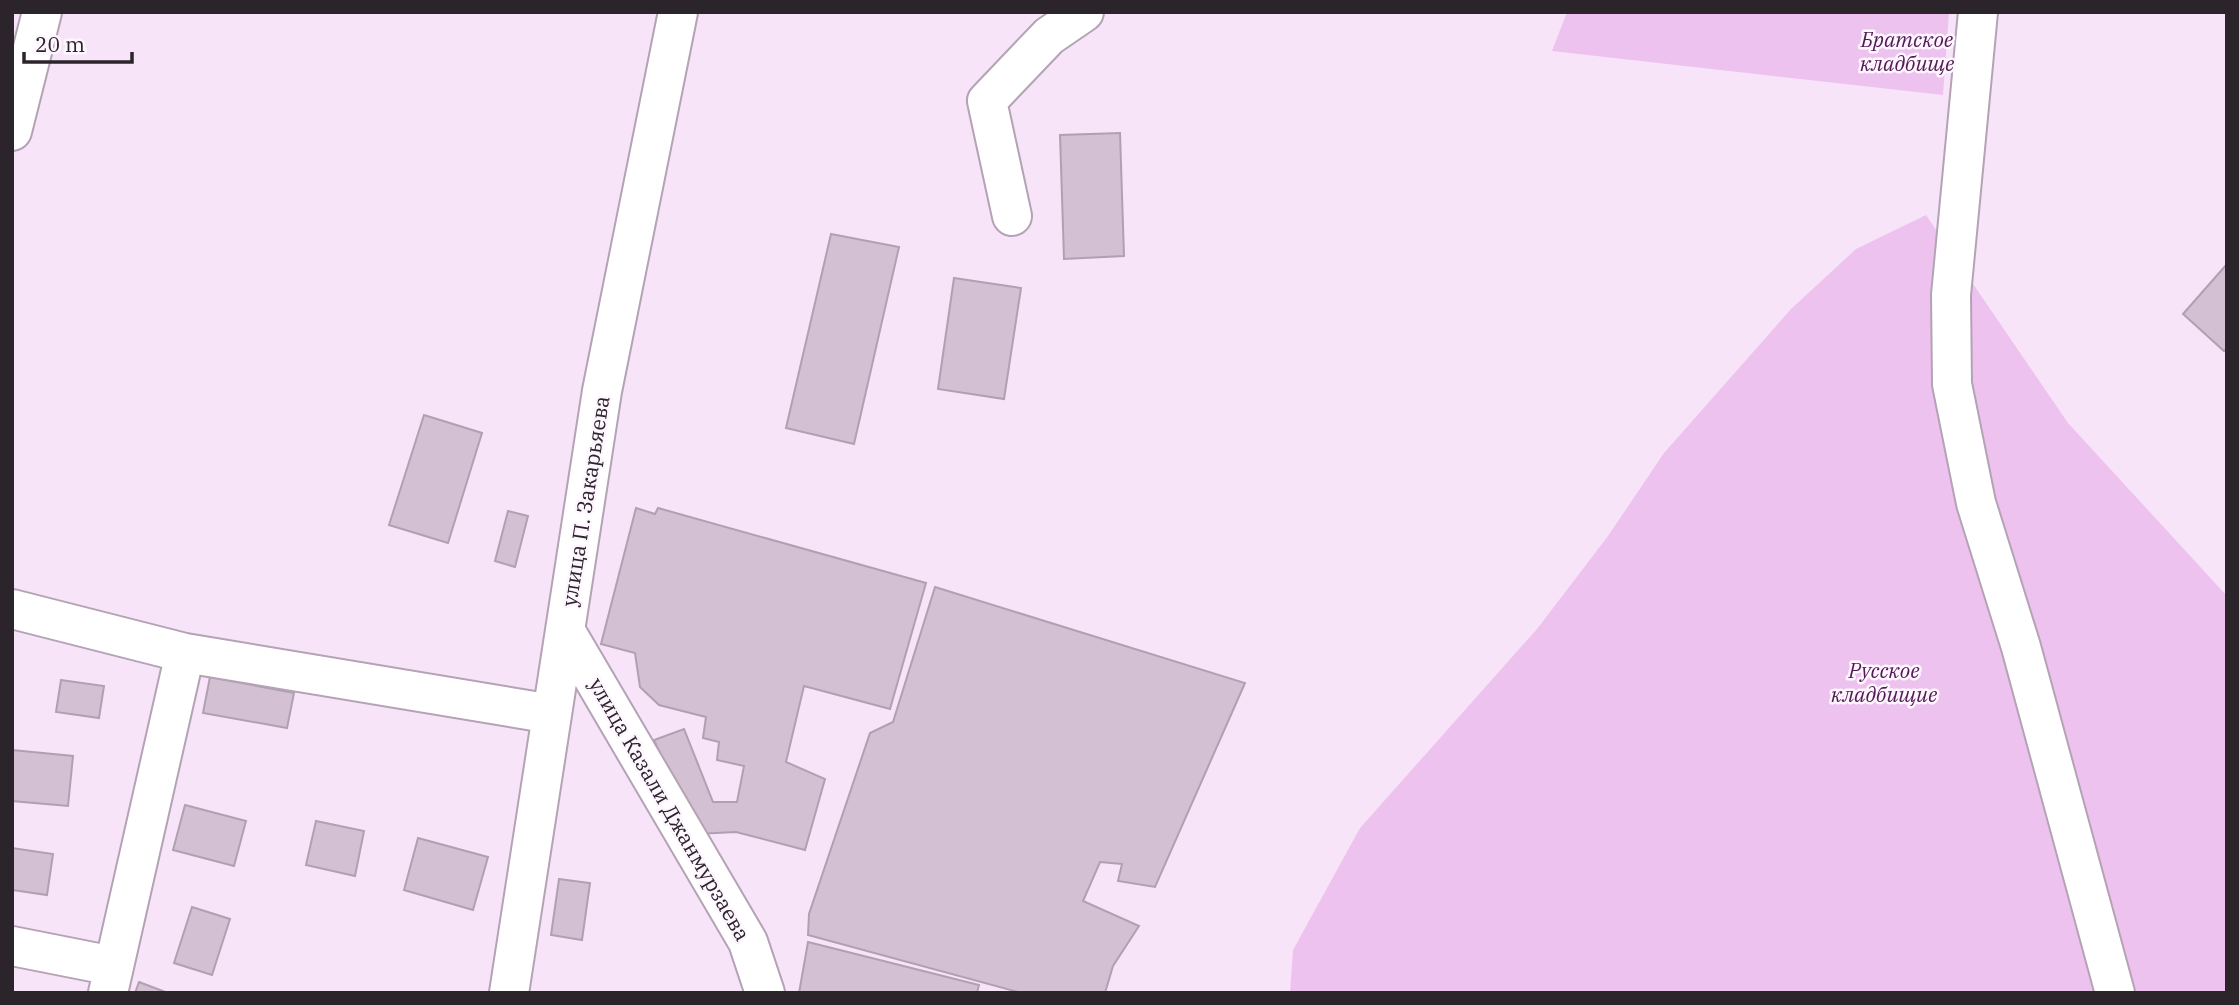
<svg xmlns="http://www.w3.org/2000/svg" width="2239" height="1005" viewBox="0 0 2239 1005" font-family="'IBM Plex Serif',serif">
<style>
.green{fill:#eec2ef}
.building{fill:#d3c0d3;stroke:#b19fb2;stroke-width:2}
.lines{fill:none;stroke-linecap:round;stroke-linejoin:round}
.minor-casing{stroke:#b4a2b5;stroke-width:42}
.minor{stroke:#fff;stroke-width:38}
.labels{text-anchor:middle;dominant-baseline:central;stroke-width:5;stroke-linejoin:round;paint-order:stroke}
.park-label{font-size:21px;font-style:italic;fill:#531a56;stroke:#fef6fe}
.street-label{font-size:21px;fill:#2b242b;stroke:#fef6fe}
</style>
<rect width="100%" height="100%" fill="#f8e4f8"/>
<path class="green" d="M1567,12H1949L1943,95L1552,51Z
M1926,215L2068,423L2227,596V993H1290L1293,950L1360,828L1537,629L1608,536L1664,453L1791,309L1856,249Z"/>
<path class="building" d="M1120,133L1124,256L1064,259L1060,135Z
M831,234L899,247L854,444L786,428Z
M2227,264V348L2224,351L2183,314Z
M954,278L1021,288L1004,399L938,389Z
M424,415L482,433L448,543L389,525Z
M636,508L655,514L658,508L926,583L890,709L804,686L786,762L825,779L805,850L736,832L696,834L654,740L684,729L713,802H737L744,766L717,760L719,742L703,738L706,717L659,705L640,687L635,653L601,644Z
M508,511L528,516L515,567L495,561Z
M935,587L1245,683L1155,887L1118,881L1122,864L1100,862L1083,901L1139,926L1113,966L1105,993H1022L808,935L809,914L870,733L893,722Z
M210,677L294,693L287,728L203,713Z
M61,680L104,686L99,718L56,712Z
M12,750L73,756L68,806L12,801Z
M185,805L246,821L234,866L173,850Z
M316,821L364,831L355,876L306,865Z
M418,838L488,857L473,910L404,890Z
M12,848L53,854L47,895L12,890Z
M559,879L590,883L582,940L551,935Z
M192,907L230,919L212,975L174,963Z
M808,942L979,985L977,993H799Z
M139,982L168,993H135Z"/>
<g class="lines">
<g class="minor-casing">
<path id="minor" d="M1978,12L1951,295L1952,384L1976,503L2021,647L2115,993
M12,131L42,12
M1012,216L987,101L1049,36L1084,12
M12,609L185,653L552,714
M565,630L748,942L765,993
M12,946L113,966
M108,993L185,653
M509,993L602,391L678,12"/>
</g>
<use href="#minor" class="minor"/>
</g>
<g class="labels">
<g class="park-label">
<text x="1907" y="39">Братское<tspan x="1907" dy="24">кладбище</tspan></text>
<text x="1884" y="670">Русское<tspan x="1884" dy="24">кладбищие</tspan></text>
</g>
<g class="street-label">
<text transform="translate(585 501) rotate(-81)">улица П. Закарьяева</text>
<text transform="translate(670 809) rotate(60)">улица Казали Джанмурзаева</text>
</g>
</g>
<rect width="2239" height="1005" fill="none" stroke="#2b242b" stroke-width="28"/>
<path d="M24 52v10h108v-10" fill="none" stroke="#2b242b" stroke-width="3.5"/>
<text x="35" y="52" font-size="21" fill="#2b242b" stroke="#fef6fe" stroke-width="5" paint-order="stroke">20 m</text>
</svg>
